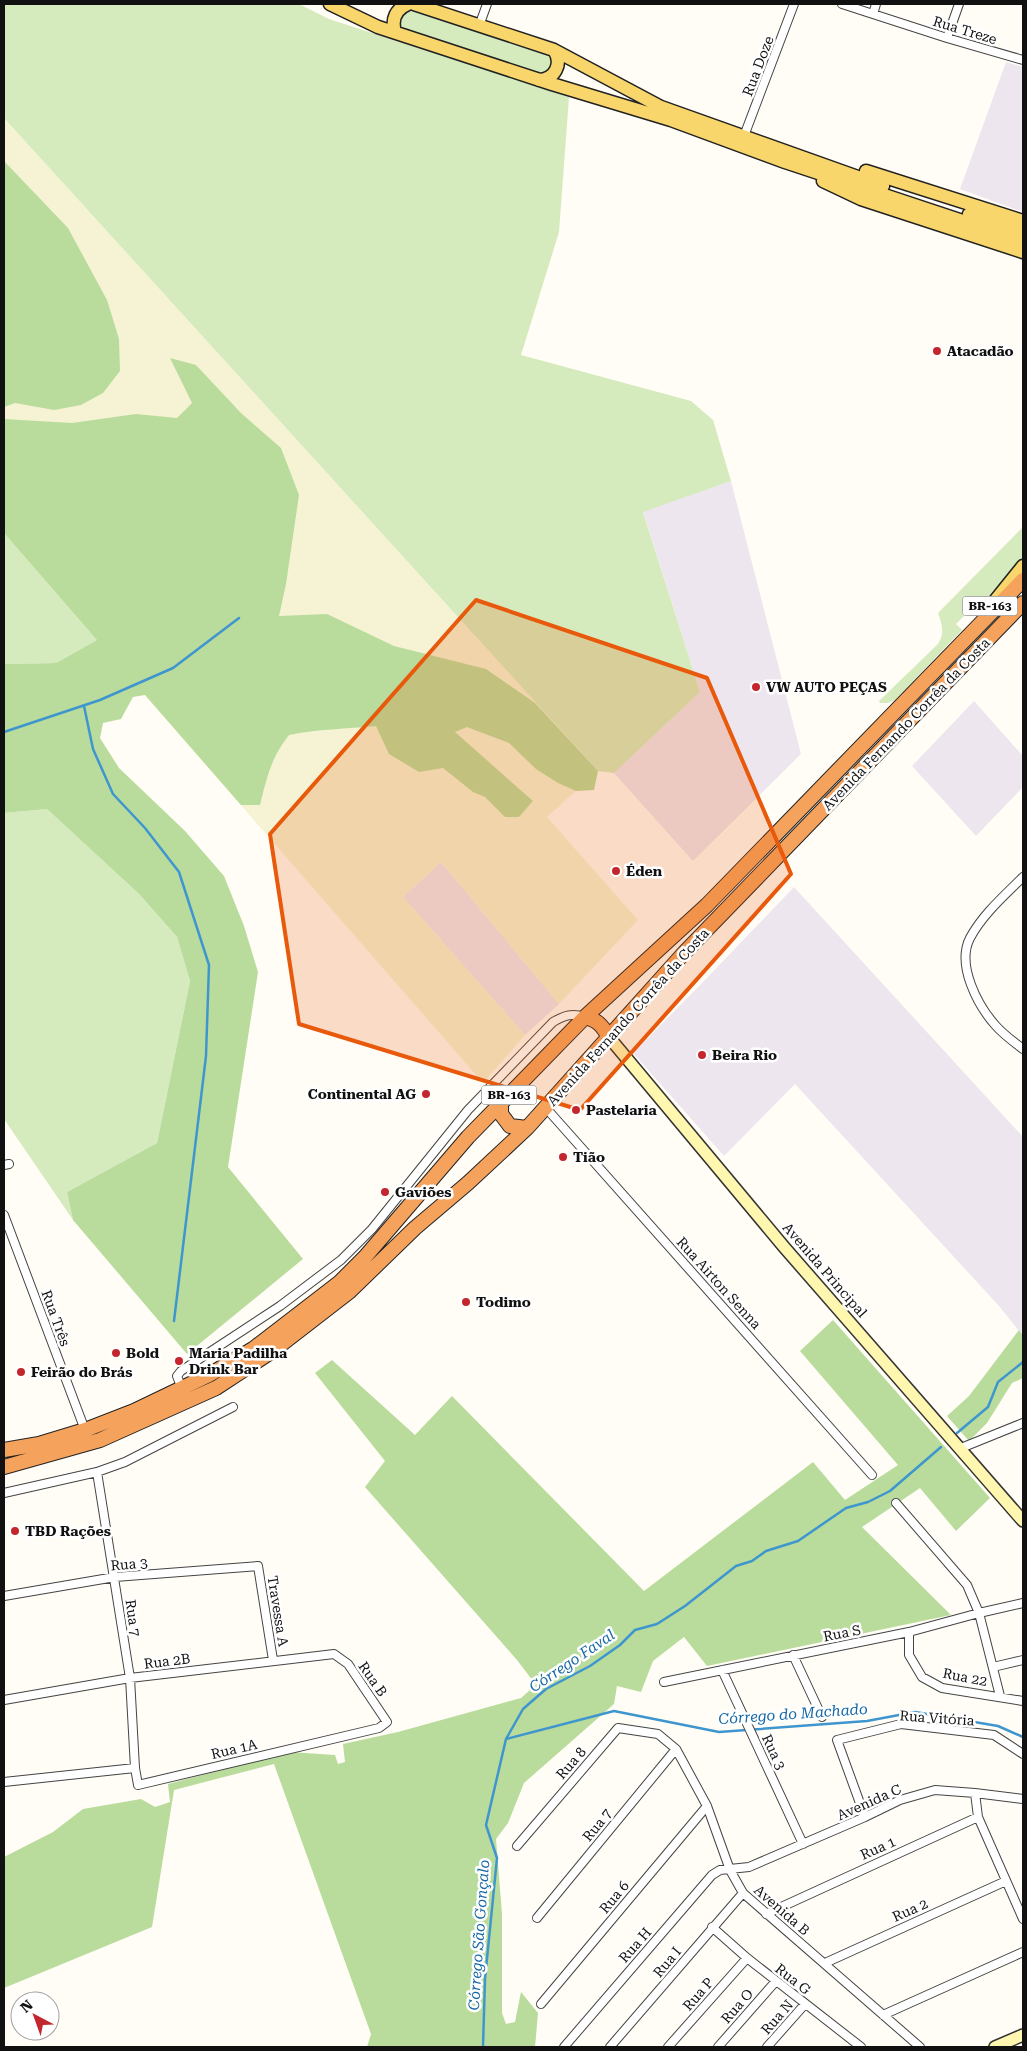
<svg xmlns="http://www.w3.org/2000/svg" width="1027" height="2051" viewBox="0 0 1027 2051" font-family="'Roboto Serif',serif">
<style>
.industrial{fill:#eee6ef}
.farmland{fill:#f6f3d4}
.green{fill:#d5ebbd}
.forest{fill:#b9dc9c}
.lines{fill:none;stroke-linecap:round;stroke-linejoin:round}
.stream{stroke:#3f96cf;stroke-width:2.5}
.street-casing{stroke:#444;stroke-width:10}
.secondary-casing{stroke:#333;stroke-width:14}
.primary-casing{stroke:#222;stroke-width:15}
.highway-casing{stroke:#222;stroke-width:16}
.street{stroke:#fff;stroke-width:8}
.secondary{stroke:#fff6b0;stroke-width:11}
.primary{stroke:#f9d66b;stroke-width:12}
.highway{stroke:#f5a25d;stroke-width:14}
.marked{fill:#e8590c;fill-opacity:0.2;stroke:#e8590c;stroke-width:4;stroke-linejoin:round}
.poi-dot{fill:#c4262e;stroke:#fff;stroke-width:2}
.labels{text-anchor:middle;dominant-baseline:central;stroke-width:5;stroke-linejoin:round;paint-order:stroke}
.shield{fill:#fff;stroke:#585858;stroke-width:1}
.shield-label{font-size:12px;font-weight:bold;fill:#111}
.street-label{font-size:14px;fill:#111;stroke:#fff}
.poi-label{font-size:14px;font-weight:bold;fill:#111;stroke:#fff;text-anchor:start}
.water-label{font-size:15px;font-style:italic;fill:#1768a6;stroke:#fff}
</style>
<rect width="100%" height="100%" fill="#fffdf5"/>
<path class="industrial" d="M1006,62L1023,67V212L960,189Z
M731,481L801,754L693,861L614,773L700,692L643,511Z
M974,701L1023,756V787L976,836L912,766Z
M441,862L559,1004L525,1035L403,897Z
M794,887L1023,1137V1336L999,1306L795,1084L724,1156L633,1053L703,982Z"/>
<path class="farmland" d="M4,118L598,771L547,817L638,920L559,1004L441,862L403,897L525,1035L483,1083L97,640L4,664Z"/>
<path class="green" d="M4,4H299L329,19L569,97L559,232L521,355L691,401L713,420L731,481L643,512L700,692L614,773L598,771L4,118Z
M407,11L414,12L549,56L552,59C550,69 547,73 536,72L405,29L400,25L399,21L404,13Z
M1023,527V559L983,602L980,600L956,624L962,630L895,700L888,703H880L879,701L938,644C945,633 942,625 938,613Z
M4,533L97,640L56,663L4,664Z
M47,809L139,894L177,937L190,981L157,1143L67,1192L73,1220L4,1119V813Z"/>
<path class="forest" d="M4,161L68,228L107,300L119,339L120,371L103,393L81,405L54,410L15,403L4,407Z
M170,358L196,365L241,413L281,448L299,495L286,584L279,616L327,614L394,646L486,669L535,703L598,771L594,790L576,791L558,783L536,769L509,743L467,727L455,732L533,801L519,817H505L485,797L473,792L443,768L419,772L389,754L376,726C347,729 317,729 289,735C271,758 267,777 260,805H241L145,695L133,697L121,719L103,723L100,738L119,768L185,831L224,876L244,926L258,972L228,1167L303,1259L187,1354L73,1220L67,1192L157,1143L190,981L177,937L139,894L47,809L4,813V664L56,663L97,640L4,533V419L72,423L136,414L177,418L192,403Z
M833,1320L990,1498L956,1531L920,1488L862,1527L951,1615L707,1666L684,1637L653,1661L641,1692L617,1686L614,1704L524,1783L508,1823L496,1839L502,1914V2013L506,2024L515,2022L521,1992L538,2013L535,2047H367L371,2034L274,1764L174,1790L152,1927L4,1988V1857L53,1832L83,1809L141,1799L155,1807L170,1802L168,1784L290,1752L335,1755L338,1764L345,1762L343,1744L398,1732L521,1698L536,1685L517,1660L365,1487L385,1461L315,1373L332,1360L415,1435L452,1396L644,1591L813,1462L845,1500L898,1465L800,1351Z
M1019,1330L1023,1336V1378L1012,1383L987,1423L969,1441L947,1416L969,1396Z"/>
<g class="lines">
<path class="stream" d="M84,706L93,749L113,794L145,828L179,872L209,965L206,1056L174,1321
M4,732L100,700L173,668L239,618
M957,1433L988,1407L998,1382L1023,1362
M506,1739L614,1711L719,1732L867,1721L915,1712L998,1726L1023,1737
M483,2047L485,1979L497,1858L486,1825L506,1739L523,1709L546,1689L590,1666L620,1645L635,1630L657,1624L685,1606L736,1566L752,1561L766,1551L798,1541L846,1508L868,1502L890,1491L941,1447"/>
<g class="street-casing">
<path id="street" d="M842,4L947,38L1023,60
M873,14L876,4
M479,26L487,4
M947,38L959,4
M744,136L794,4
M1023,877C1004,896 983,914 970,938C956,965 978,1006 996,1026C1004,1035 1014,1042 1023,1049
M546,1108L872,1475
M4,1165L9,1164
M4,1215L85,1430
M182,1389L177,1376L181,1371L280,1306L341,1260L372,1229L468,1110L553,1022C565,1015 572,1013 585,1017
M961,1448L1023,1423
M4,1493L97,1472L125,1462L233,1407
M896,1503L967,1585L979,1613L1000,1696
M4,1596L115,1577L258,1566L273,1660
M909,1632V1655L922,1677L942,1688L1023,1701
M793,1655L822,1717
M993,1667L1023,1660
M722,1670L803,1844
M664,1682L909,1632L979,1613L1023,1603
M4,1700L130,1678L334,1654L348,1664L387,1722L379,1728L138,1785L135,1768L130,1678L97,1472
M4,1782L135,1768
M975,1793L978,1817L1023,1919
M865,1817L837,1740L901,1724L994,1735L1023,1754
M517,1846L618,1728L658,1734L676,1749L707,1806L730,1870L743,1893L920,2047
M766,1914L978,1817
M537,1918L676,1749
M712,1927L747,1958L861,2047
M825,1963L1006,1881
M541,2004L707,1806
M883,2015L1023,1952
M564,2047L712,1875L720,1870L749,1867L865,1817L900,1800L935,1790L975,1793L1023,1799
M610,2047L743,1893
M668,2047L747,1958
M718,2047L776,1981
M767,2047L805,2004"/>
</g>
<g class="secondary-casing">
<path id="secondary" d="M608,1036L784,1247L1023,1521
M995,2047L1023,2035"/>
</g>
<g class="primary-casing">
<path id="primary" d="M330,4L378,27L552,84L671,120L785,162L1023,241
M414,4L554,50L661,107L883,186
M395,32C391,19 396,9 408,4
M539,80C555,79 563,64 554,50
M866,171L1023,221
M823,181L861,199L1023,252
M969,214L1023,232
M990,607L1023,566"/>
</g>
<g class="highway-casing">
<path id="highway" d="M585,1017C597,1020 602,1025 608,1036
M501,1103V1114L510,1126L527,1128
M4,1450L39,1444L85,1430L134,1411L209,1375L253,1349L340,1282L365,1257L468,1137L585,1017L707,905L1023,580
M4,1467L100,1440L216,1388L274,1350L349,1292L415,1228L468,1183L527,1128L684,953L1023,603"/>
</g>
<use href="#street" class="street"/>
<use href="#secondary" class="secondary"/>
<use href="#primary" class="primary"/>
<use href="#highway" class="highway"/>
</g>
<path class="marked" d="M476,600L707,678L791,874L580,1110L299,1024L270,834Z"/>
<g class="poi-dot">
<circle cx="937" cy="351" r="5"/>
<circle cx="756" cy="687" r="5"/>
<circle cx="616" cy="871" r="5"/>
<circle cx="702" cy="1055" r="5"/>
<circle cx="426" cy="1094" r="5"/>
<circle cx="576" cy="1110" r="5"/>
<circle cx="563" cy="1157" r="5"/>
<circle cx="385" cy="1192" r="5"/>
<circle cx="466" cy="1302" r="5"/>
<circle cx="116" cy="1353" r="5"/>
<circle cx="179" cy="1361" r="5"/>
<circle cx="21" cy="1372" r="5"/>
<circle cx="15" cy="1531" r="5"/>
</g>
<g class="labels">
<g class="shield">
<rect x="962.5" y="596.5" width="55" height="19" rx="4"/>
<rect x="481.5" y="1085.5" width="55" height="19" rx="4"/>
</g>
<g class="shield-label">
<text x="990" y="606">BR-163</text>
<text x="509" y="1095">BR-163</text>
</g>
<g class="street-label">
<text transform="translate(965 30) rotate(17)">Rua Treze</text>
<text transform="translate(758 66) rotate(-69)">Rua Doze</text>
<text transform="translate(906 724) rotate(-46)">Avenida Fernando Corrêa da Costa</text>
<text transform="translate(628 1017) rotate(-48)">Avenida Fernando Corrêa da Costa</text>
<text transform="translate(825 1270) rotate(49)">Avenida Principal</text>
<text transform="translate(719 1283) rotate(48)">Rua Airton Senna</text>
<text transform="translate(56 1318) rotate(70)">Rua Três</text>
<text transform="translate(129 1564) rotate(-5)">Rua 3</text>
<text transform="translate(278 1611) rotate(81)">Travessa A</text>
<text transform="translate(133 1618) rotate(82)">Rua 7</text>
<text transform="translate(842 1633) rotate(-11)">Rua S</text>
<text transform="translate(167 1661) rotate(-7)">Rua 2B</text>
<text transform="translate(965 1677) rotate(11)">Rua 22</text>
<text transform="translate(373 1679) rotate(55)">Rua B</text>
<text transform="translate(937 1718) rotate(4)">Rua Vitória</text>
<text transform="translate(234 1749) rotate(-13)">Rua 1A</text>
<text transform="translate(774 1752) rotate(65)">Rua 3</text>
<text transform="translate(571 1763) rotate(-49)">Rua 8</text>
<text transform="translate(869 1802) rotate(-24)">Avenida C</text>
<text transform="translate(597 1825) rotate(-51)">Rua 7</text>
<text transform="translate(878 1848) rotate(-24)">Rua 1</text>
<text transform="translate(614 1897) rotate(-50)">Rua 6</text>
<text transform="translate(782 1910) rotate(41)">Avenida B</text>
<text transform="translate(910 1910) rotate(-24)">Rua 2</text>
<text transform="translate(635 1945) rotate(-49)">Rua H</text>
<text transform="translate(667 1962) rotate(-50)">Rua I</text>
<text transform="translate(793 1979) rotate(38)">Rua G</text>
<text transform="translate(698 1994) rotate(-49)">Rua P</text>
<text transform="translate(737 2006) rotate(-49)">Rua O</text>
<text transform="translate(777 2017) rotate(-49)">Rua N</text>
</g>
<g class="poi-label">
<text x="947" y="351">Atacadão</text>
<text x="766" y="687">VW AUTO PEÇAS</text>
<text x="626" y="871">Éden</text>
<text x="712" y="1055">Beira Rio</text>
<text x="416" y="1094" text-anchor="end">Continental AG</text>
<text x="586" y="1110">Pastelaria</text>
<text x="573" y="1157">Tião</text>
<text x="395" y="1192">Gaviões</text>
<text x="476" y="1302">Todimo</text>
<text x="126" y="1353">Bold</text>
<text x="189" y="1353">Maria Padilha<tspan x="189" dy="16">Drink Bar</tspan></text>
<text x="31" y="1372">Feirão do Brás</text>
<text x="25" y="1531">TBD Rações</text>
</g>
<g class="water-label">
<text transform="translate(572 1661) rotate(-34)">Córrego Faval</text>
<text transform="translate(793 1714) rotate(-4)">Córrego do Machado</text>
<text transform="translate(479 1935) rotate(-86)">Córrego São Gonçalo</text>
</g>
</g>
<rect width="1027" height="2051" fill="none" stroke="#111111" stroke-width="10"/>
<g transform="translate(35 2016) rotate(319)"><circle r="24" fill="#ffffff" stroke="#a0a0a0"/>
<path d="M0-4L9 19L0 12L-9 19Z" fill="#c4262e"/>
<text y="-8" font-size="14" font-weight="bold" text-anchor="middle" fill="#111111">N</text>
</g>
</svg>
